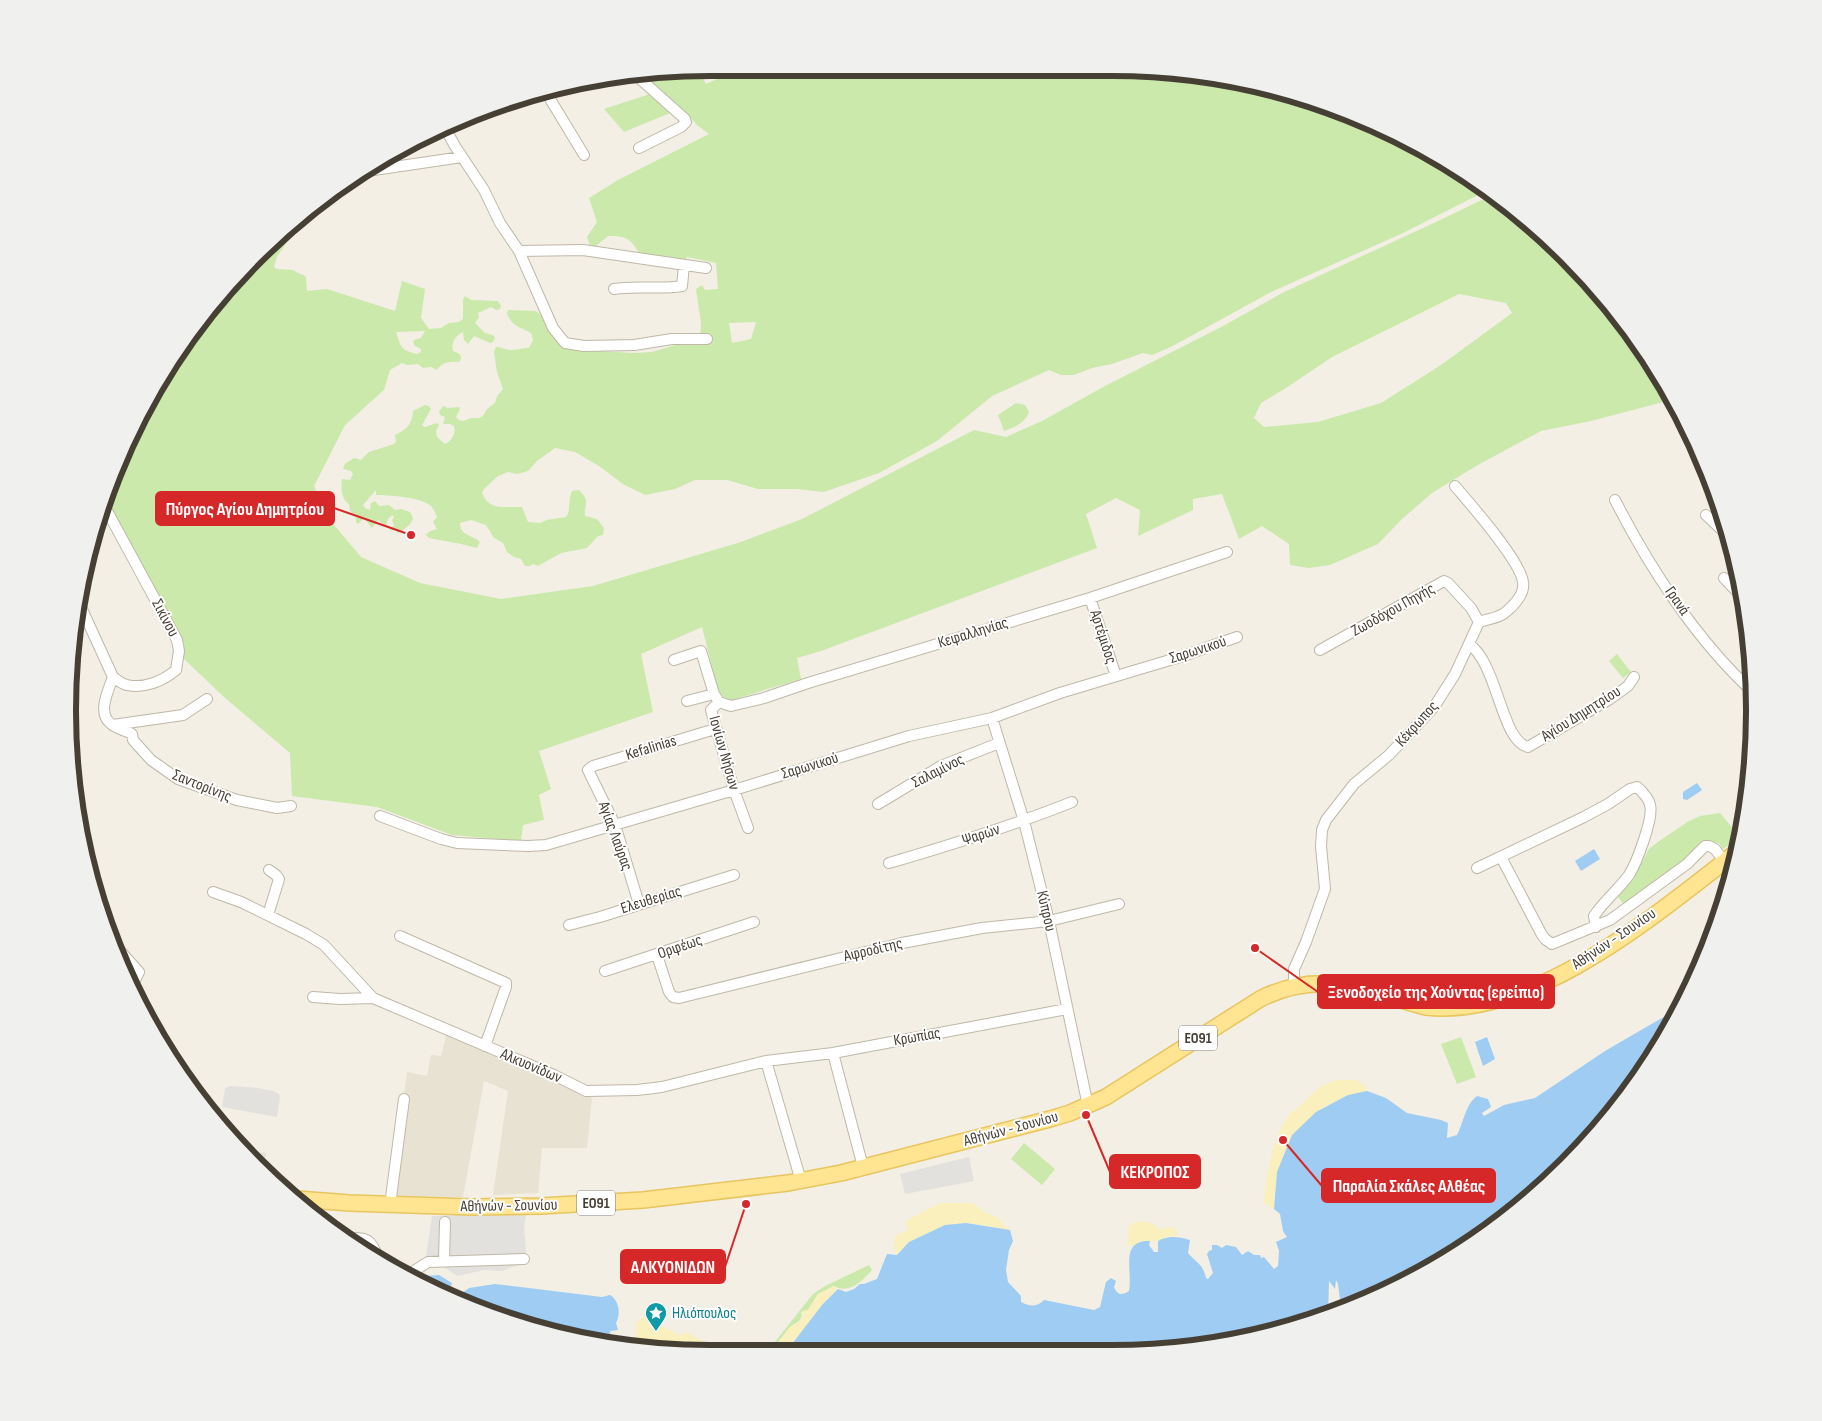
<svg xmlns="http://www.w3.org/2000/svg" width="1822" height="1421" viewBox="0 0 1822 1421" font-family="'Sofia Sans Condensed',sans-serif">
<style>
.residential{fill:#e7e2d2}
.green{fill:#cae9ab;fill-rule:evenodd}
.sand{fill:#f9f0be}
.parking{fill:#e3e1dd}
.water{fill:#9eccf3}
.lines{fill:none;stroke-linecap:round;stroke-linejoin:round}
.minor-casing{stroke:#bfb8a7;stroke-width:12}
.primary-casing{stroke:#e8c55e;stroke-width:18}
.minor{stroke:#fff;stroke-width:10}
.primary{stroke:#ffe592;stroke-width:15}
.labels{text-anchor:middle;dominant-baseline:central;stroke-width:4;stroke-linejoin:round;paint-order:stroke}
.shield{fill:#fff;stroke:#7e7971;stroke-width:1}
.shield-label{font-size:15px;font-weight:bold;fill:#463f34}
.street-label{font-size:16px;fill:#463f34;stroke:#fff}
.culture-label{font-size:16px;fill:#0d838f;stroke:#fff;text-anchor:start}
.rim{fill:none;stroke:#463f34;stroke-width:6}
.leader{fill:none;stroke:#d62828;stroke-width:2}
.callout-dot{fill:#d62828;stroke:#fff;stroke-width:2}
.callout{fill:#d62828;stroke:#d62828;stroke-width:2}
.callout-label{font-size:18px;text-anchor:middle;font-weight:bold;fill:#fff}
</style>
<rect width="100%" height="100%" fill="#f3efe5"/>
<path class="residential" d="M447,1032L592,1098L587,1148H542L538,1193L493,1195L508,1091L484,1081L463,1197L391,1196L407,1072L427,1076L431,1055L441,1056Z"/>
<path class="green" d="M741,68L1147,69L1149,79L1172,73L1318,102L1433,154L1488,190L1403,233L1271,292L1171,347L1152,355L1143,353L1112,364L1092,368L1074,375H1061L1049,370L992,396L937,441L879,473L824,492L797,489H758L727,480H695L675,489L645,495L623,484L599,466L575,452L555,448L537,461L528,471L517,474L508,472L498,476L484,489L482,493C490,512 505,506 522,507L528,522L540,523L547,520L566,517C572,509 567,502 572,491L579,490C591,502 584,502 585,516L597,519L604,528L603,535L598,536L587,548L561,553L538,566L533,564L530,566H525L521,559L514,557L507,552L503,543L494,538L486,525L471,520L460,523C460,536 473,535 480,542L477,548L461,544L429,538L426,535L430,531L437,529L433,522L437,517C435,513 434,509 431,506C421,497 388,495 376,495V490L363,505L365,508L370,510L371,503L375,501L379,506L389,505L395,510L401,509L410,512L413,518C411,525 405,529 398,533L395,530L390,531L394,525L392,520L394,517L392,515L388,519L386,526L378,520L372,528L364,518L358,524L356,522V516C351,512 350,513 349,504C341,499 341,488 342,479L350,480L353,474L351,471L344,469L343,468L345,464L354,458L361,460L369,452L394,444L396,442L395,435C407,429 412,425 413,411L425,405L429,406L431,409L422,425L425,427L437,423L439,425L436,431L437,437L445,444C452,441 456,433 454,426L450,424H443L445,417L440,415L439,412L443,406L448,408L459,407L460,409L456,417L459,420L463,421L471,418H479L483,416L487,409L495,403L497,396L503,389L497,372L494,352L496,347C502,347 505,350 510,350C516,350 523,348 529,348L533,340L531,333C519,326 514,328 507,314L508,310L535,311L539,313L545,320L546,325L550,331L594,351L636,353L652,352L679,344H700L701,323L696,289L702,285L705,290L718,289L716,263L687,257L684,262L640,255C631,238 626,236 608,236L596,246H590L587,237L597,222L589,198L618,180L709,134L697,125L682,108L624,132L604,109L656,92L642,78L648,76L698,69L706,84ZM756,322L751,339L732,343L729,323Z
M1494,194L1503,201L1595,286L1646,354L1671,400L1591,421L1541,431L1476,466L1432,493L1402,519L1378,544L1330,565L1309,568L1290,565L1289,544L1262,526L1239,539L1222,494L1193,499V510L1138,536L1140,510L1116,498L1086,514L1097,548L821,651L797,658L801,679L732,700L725,698L718,691L702,627L641,654L653,712L539,751L551,789L539,795L544,820L523,825L521,841L452,835L377,807L292,796L290,753L224,697L182,657L107,503L154,389L256,256L286,233L291,236L277,257L274,267L277,269L293,270C298,274 303,274 306,277L307,291L327,289L395,311L402,281L425,289L421,318L429,329L441,328L449,323L459,322L463,319V300L465,296L471,300L498,301L501,306L500,309L496,310L491,307L478,313L479,317L475,323L485,333L493,335L495,338L493,342L490,343L474,336L468,344L464,340L463,332C455,336 451,343 453,351C459,353 464,356 459,362C450,361 442,362 437,370L431,367L423,368L418,364L407,365L402,363L390,370L384,390L345,425L314,486L330,520L361,557L420,583L501,599L593,586L741,542L802,519L974,430L1006,437L1042,421L1105,386L1223,326L1284,292L1434,223ZM1459,294L1506,303L1512,313L1441,365L1381,403L1318,422L1264,427L1254,418L1261,403L1286,388L1332,357ZM425,331L421,338L414,340L413,342L415,346L421,349V352L417,354C400,350 401,347 396,332Z
M1016,403L1025,405L1029,412C1026,422 1014,428 1004,431L998,415Z
M1617,654L1631,672L1623,678L1609,661Z
M1720,813L1740,837L1723,849L1719,843L1706,842L1690,856L1624,905L1618,897L1634,878L1649,849L1655,844L1689,821L1700,816Z
M1461,1037L1476,1077L1457,1084L1441,1044Z
M1024,1143L1055,1169L1042,1185L1011,1159Z
M869,1265L872,1270C863,1280 849,1295 834,1286L818,1294L808,1310L801,1312L802,1316L799,1321L790,1327L774,1347L770,1348L813,1294L825,1286Z"/>
<path class="sand" d="M1338,1080H1357L1367,1087V1091L1348,1095L1316,1112L1277,1172L1274,1209L1263,1202C1268,1173 1271,1136 1291,1113C1295,1109 1299,1106 1303,1103C1315,1090 1321,1085 1338,1080Z
M940,1203H973L984,1212L997,1217L1010,1230L966,1223L909,1242L897,1255L893,1246L896,1234L905,1232L909,1228L905,1225L909,1219Z
M1141,1221L1151,1223L1162,1230C1167,1226 1172,1226 1177,1230V1236L1165,1237L1158,1241H1140L1133,1246L1127,1244V1241L1129,1238L1128,1228L1133,1223Z
M834,1286L838,1289L822,1305L789,1348H774L790,1327L799,1322L803,1317L802,1311L808,1310L818,1294Z
M644,1316L677,1334L680,1335L687,1332L716,1348H663L636,1339V1323Z"/>
<path class="parking" d="M230,1086L258,1088L273,1091L279,1094L280,1098L277,1117L222,1107L225,1088Z
M243,1150L266,1153L263,1171L256,1165Z
M969,1157L974,1181L905,1194L900,1174Z
M526,1214L524,1228L527,1262L502,1271L484,1270L457,1276L444,1267L426,1268V1256L432,1216Z"/>
<path class="water" d="M1697,783L1702,790L1687,800L1683,799V792Z
M1594,849L1600,859L1581,871L1575,861Z
M1676,1013L1646,1068L1566,1165L1468,1245L1338,1310L1333,1305L1334,1302L1340,1300L1338,1284L1336,1280L1335,1289L1329,1281L1328,1315L1318,1319L1195,1348H789L822,1305L838,1289L846,1292L854,1289L860,1284H864L877,1279L887,1254L897,1255L909,1242L945,1225L966,1223L1010,1230L1013,1241L1009,1250L1006,1270L1008,1282L1021,1296V1302C1030,1307 1037,1307 1044,1300L1094,1310L1100,1307L1106,1282L1111,1278L1116,1281L1114,1287C1117,1295 1122,1296 1129,1291C1133,1271 1119,1240 1150,1241L1149,1245L1154,1252H1158V1241C1169,1235 1178,1237 1190,1240L1188,1253C1197,1264 1202,1262 1206,1278L1208,1279L1213,1273L1207,1254L1209,1251L1212,1250V1245H1217L1222,1248L1226,1245L1236,1247L1242,1255L1248,1251L1254,1255H1260L1261,1258L1264,1257L1274,1269L1278,1266L1279,1251L1276,1242L1287,1237L1283,1231L1280,1214L1274,1209L1277,1172L1292,1135L1316,1112L1348,1095L1367,1091L1386,1098L1407,1113L1441,1120L1448,1123L1447,1138L1457,1135C1464,1122 1465,1105 1477,1096L1488,1099L1491,1107L1482,1113L1484,1116L1504,1105L1535,1098L1605,1051L1667,1015Z
M1487,1037L1495,1059L1483,1066L1475,1042Z
M439,1275L452,1283L450,1290L454,1293L461,1294L469,1288L495,1284L602,1297L610,1295C619,1300 621,1314 616,1323L618,1330L610,1331L611,1340L632,1342L636,1339L663,1348H626L504,1319L422,1279L424,1276Z"/>
<g class="lines">
<g class="minor-casing">
<path id="minor" d="M638,77L685,119L686,122L681,127L639,148
M544,89L584,155
M446,130L455,146L484,190L500,223L519,251L553,328L565,343L584,346L634,345L672,339H707
M367,171L462,157
M519,251L583,250L706,268
M614,289C636,285 659,290 682,286L684,265
M1615,500C1649,567 1697,641 1753,692
M105,507L177,640L179,651L176,670C163,681 144,689 127,685C122,684 117,680 113,677
M1706,515L1727,535
M1724,578L1744,599
M1090,598L1116,676
M81,607L113,677C109,689 97,712 110,723C116,729 125,730 132,734L133,740L151,760L178,779L237,800L277,808L291,806
M1469,644C1498,664 1501,741 1528,747L1610,699L1628,686L1634,677
M1320,650L1444,581L1448,583L1471,608L1479,622
M674,660L701,651L714,694L719,702
M687,701L714,694
M719,702L731,706L764,698L808,683L1090,598L1227,552
M719,702L711,710L734,790L748,828
M992,718L1024,821L1049,921L1088,1106
M113,725L183,715L207,699
M878,804L941,766L999,743
M380,816L441,839L457,843L528,846L546,845L734,790L909,736L992,718L1060,693L1180,657L1237,637
M1501,857L1542,935L1545,939L1552,944L1610,920L1687,864L1705,846H1709L1715,849L1724,861
M889,863C951,845 1012,826 1072,802
M1477,868L1584,817L1608,804L1630,789L1637,787C1642,791 1649,799 1650,805C1654,818 1636,864 1629,875C1618,890 1604,901 1594,916L1596,927
M213,892L241,902L306,934L324,945L373,998L554,1075L586,1091L637,1090L662,1087L766,1061L833,1053L1067,1009
M639,904L615,825L588,770L593,766L715,729
M268,915L279,879L276,875L269,870
M569,925L600,917L734,875
M400,936L506,983V987L485,1046
M115,945L139,972L134,982
M657,955L669,992L673,997L679,998L902,943L982,928L1049,921L1119,904
M605,971L754,922
M1294,986V969L1306,942L1325,889L1321,846L1322,830L1326,820L1354,784L1389,755L1434,707L1455,674L1479,622C1489,618 1499,619 1507,611C1515,604 1525,593 1523,582C1520,560 1471,505 1455,486
M313,997L340,999L373,998
M833,1053L863,1167
M766,1061L801,1181
M390,1205L404,1099
M345,1238C366,1238 371,1237 378,1258
M444,1261L445,1222
M411,1273L428,1262L524,1259"/>
</g>
<g class="primary-casing">
<path id="primary" d="M297,1199L350,1203L472,1207L541,1206L643,1200L788,1183L841,1173L1050,1119L1070,1113L1106,1097L1260,999C1321,968 1365,991 1426,1007C1535,1019 1657,913 1738,851"/>
</g>
<use href="#minor" class="minor"/>
<use href="#primary" class="primary"/>
</g>
<defs>
<g id="sight-pin" transform="scale(1.125)"><path d="M0 17L-7.5 6A9.5 9.5 0 1 1 7.5 6Z" fill="#0f9aa8" stroke="#fff"/><path d="M0-6L1.8-2.2L6-1.7L2.9 1.2L3.7 5.4L0 3.3L-3.7 5.4L-2.9 1.2L-6-1.7L-1.8-2.2Z" fill="#fff"/></g>
</defs>
<g fill-rule="evenodd">
<use href="#sight-pin" x="656" y="1313"/>
</g>
<g class="labels">
<g class="shield">
<rect x="1179" y="1025.5" width="38" height="25" rx="4"/>
<rect x="577" y="1190.5" width="38" height="25" rx="4"/>
</g>
<g class="shield-label">
<text x="1198" y="1038">ΕΟ91</text>
<text x="596" y="1203">ΕΟ91</text>
</g>
<g class="street-label">
<text transform="translate(1677 601) rotate(55)">Γρανά</text>
<text transform="translate(1393 610) rotate(-29)">Ζωοδόχου Πηγής</text>
<text transform="translate(165 618) rotate(62)">Σικίνου</text>
<text transform="translate(973 633) rotate(-17)">Κεφαλληνίας</text>
<text transform="translate(1103 637) rotate(72)">Αρτέμιδος</text>
<text transform="translate(1198 650) rotate(-18)">Σαρωνικού</text>
<text transform="translate(1581 714) rotate(-32)">Αγίου Δημητρίου</text>
<text transform="translate(1417 724) rotate(-48)">Κέκρωπος</text>
<text transform="translate(651 748) rotate(-17)">Kefalinias</text>
<text transform="translate(724 753) rotate(74)">Ιονίων Νήσων</text>
<text transform="translate(810 766) rotate(-17)">Σαρωνικού</text>
<text transform="translate(938 771) rotate(-27)">Σαλαμίνος</text>
<text transform="translate(202 786) rotate(22)">Σαντορίνης</text>
<text transform="translate(981 835) rotate(-18)">Ψαρών</text>
<text transform="translate(615 836) rotate(70)">Αγίας Λαύρας</text>
<text transform="translate(651 900) rotate(-17)">Ελευθερίας</text>
<text transform="translate(1046 911) rotate(77)">Κύπρου</text>
<text transform="translate(1614 939) rotate(-34)">Αθήνών - Σουνίου</text>
<text transform="translate(680 947) rotate(-19)">Ορφέως</text>
<text transform="translate(873 950) rotate(-13)">Αφροδίτης</text>
<text transform="translate(917 1037) rotate(-10)">Κρωπίας</text>
<text transform="translate(531 1066) rotate(23)">Αλκυονίδων</text>
<text transform="translate(1011 1129) rotate(-15)">Αθήνών - Σουνίου</text>
<text transform="translate(509 1206) rotate(-1)">Αθήνών - Σουνίου</text>
</g>
<g class="culture-label">
<text x="672" y="1313">Ηλιόπουλος</text>
</g>
</g>
<path d="M0 0H1822V1421H0ZM710 76H1112A634 634 0 0 1 1746 710V711A634 634 0 0 1 1112 1345H710A634 634 0 0 1 76 711V710A634 634 0 0 1 710 76Z" fill="#f0f0ef" fill-rule="evenodd"/>
<path class="rim" d="M710 76H1112A634 634 0 0 1 1746 710V711A634 634 0 0 1 1112 1345H710A634 634 0 0 1 76 711V710A634 634 0 0 1 710 76Z"/>
<path class="leader" d="M411 535L334 508M1255 948L1318 992M1086 1115L1110 1172M1283 1140L1322 1186M746 1204L725 1267"/>
<g class="callout-dot">
<circle cx="411" cy="535" r="5"/>
<circle cx="1255" cy="948" r="5"/>
<circle cx="1086" cy="1115" r="5"/>
<circle cx="1283" cy="1140" r="5"/>
<circle cx="746" cy="1204" r="5"/>
</g>
<g class="callout">
<rect x="156" y="492" width="178" height="33" rx="5"/>
<rect x="1318" y="975" width="236" height="33" rx="5"/>
<rect x="1110" y="1155" width="90" height="33" rx="5"/>
<rect x="1322" y="1169" width="173" height="33" rx="5"/>
<rect x="621" y="1250" width="104" height="33" rx="5"/>
</g>
<g class="callout-label">
<text x="245" y="515">Πύργος Αγίου Δημητρίου</text>
<text x="1436" y="998">Ξενοδοχείο της Χούντας (ερείπιο)</text>
<text x="1155" y="1178">ΚΕΚΡΟΠΟΣ</text>
<text x="1409" y="1192">Παραλία Σκάλες Αλθέας</text>
<text x="673" y="1273">ΑΛΚΥΟΝΙΔΩΝ</text>
</g>
</svg>
